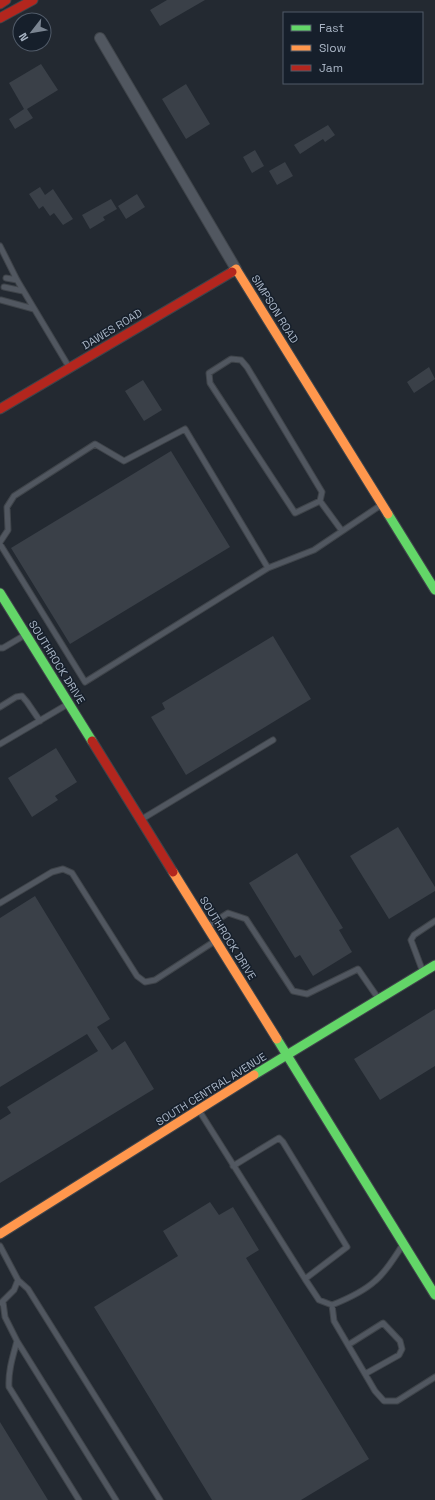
<svg xmlns="http://www.w3.org/2000/svg" width="435" height="1500" viewBox="0 0 435 1500" font-family="'Space Grotesk',sans-serif">
<style>
.building{fill:#3a4048}
.lines{fill:none;stroke-linecap:round;stroke-linejoin:round}
.lane-casing{stroke:#3f444a;stroke-width:7}
.street-casing{stroke:#3f444a;stroke-width:12}
.fast-casing{stroke:#3f444a;stroke-width:11}
.slow-casing{stroke:#3f444a;stroke-width:11}
.jam-casing{stroke:#3f444a;stroke-width:11}
.lane{stroke:#515760;stroke-width:5}
.street{stroke:#515760;stroke-width:10}
.fast{stroke:#63d668;stroke-width:9}
.slow{stroke:#ff974d;stroke-width:9}
.jam{stroke:#b3261e;stroke-width:9}
.labels{text-anchor:middle;dominant-baseline:central;stroke-width:3;stroke-linejoin:round;paint-order:stroke}
.street-label{font-size:11px;fill:#a9b5c5;stroke:#161f2b}
</style>
<rect width="100%" height="100%" fill="#232931"/>
<path class="building" d="M167,0H205L160,26L150,10Z
M41,64L58,90L27,109L33,118L15,129L9,119L24,109L9,83Z
M186,84L210,124L186,139L162,99Z
M328,125L335,135L325,142L323,139L300,154L294,145Z
M255,150L264,166L252,173L243,157Z
M285,162L293,176L277,185L269,171Z
M40,187L45,195L53,189L73,219L63,225L54,213L50,216L43,206L39,209L29,194Z
M137,194L145,207L126,219L118,206Z
M111,199L117,209L103,217L105,220L90,229L82,215Z
M429,367L435,379L414,393L407,382Z
M143,380L162,410L144,421L125,391Z
M171,451L230,547L70,644L11,548Z
M273,636L311,699L186,775L151,717L165,709L162,703Z
M56,748L77,782L55,796L58,800L32,817L8,778Z
M398,827L435,887V891L389,919L350,856Z
M297,853L343,928L339,930L352,952L313,976L300,955L295,958L249,883Z
M35,896L110,1019L97,1027L112,1050L125,1041L154,1089L0,1183V1120L11,1113L7,1107L98,1051L87,1034L0,1087V918Z
M435,1009V1066L380,1100L354,1059Z
M210,1202L219,1215L233,1207L259,1250L246,1258L369,1459L301,1500H212L94,1307L178,1256L163,1231Z
M0,1422L48,1500H0Z"/>
<g class="lines">
<g class="lane-casing">
<path id="lane" d="M0,246L17,280L69,367
M6,278L17,280
M4,287L23,291
M1,300L34,309
M320,501L322,492L247,367L241,360L231,359L209,373L210,383L295,513L320,501L342,531
M0,542L8,530L7,507L14,496L95,444L124,461L185,429L268,568
M0,544L85,682L268,568L314,550L381,505
M0,648H3L25,635
M0,707L16,697L22,696L27,702L40,721
M0,744L68,704
M142,819L273,740
M0,903L52,872L63,869L72,873L137,976L145,982L155,980L215,941
M208,926L228,913L246,919L293,991L307,994L358,969L378,998
M423,972L411,940L414,935L435,921
M200,1112L305,1279L319,1300L332,1305C347,1299 363,1292 375,1281C386,1272 394,1258 402,1246
M233,1166L279,1138L283,1142L347,1247L305,1279
M0,1246L18,1280L14,1290L1,1303
M18,1280L28,1289L160,1500
M3,1302L5,1317L17,1341C13,1356 8,1371 9,1387L79,1500
M332,1305L334,1321L375,1391L384,1401H397L435,1377
M17,1341L116,1500
M348,1345L383,1323L400,1341L402,1349L399,1355L365,1374"/>
</g>
<g class="street-casing">
<path id="street" d="M100,38L236,269"/>
</g>
<g class="fast-casing">
<path id="fast" d="M388,514L435,590
M0,593L92,741
M277,1039L435,1295
M254,1075L435,965"/>
</g>
<g class="slow-casing">
<path id="slow" d="M232,272L236,269L388,514
M173,872L277,1039
M0,1234L254,1075"/>
</g>
<g class="jam-casing">
<path id="jam" d="M0,4L6,0
M0,18L33,0
M0,409L232,272
M92,741L173,872"/>
</g>
<use href="#lane" class="lane"/>
<use href="#street" class="street"/>
<use href="#fast" class="fast"/>
<use href="#slow" class="slow"/>
<use href="#jam" class="jam"/>
</g>
<g class="labels">
<g class="street-label">
<text transform="translate(275 309) rotate(58)">SIMPSON ROAD</text>
<text transform="translate(112 329) rotate(-31)">DAWES ROAD</text>
<text transform="translate(57 662) rotate(58)">SOUTHROCK DRIVE</text>
<text transform="translate(228 938) rotate(58)">SOUTHROCK DRIVE</text>
<text transform="translate(211 1089) rotate(-32)">SOUTH CENTRAL AVENUE</text>
</g>
</g>
<rect x="283" y="12" width="140" height="72" fill="#161f2b" stroke="#515b69"/>
<rect x="291" y="25" width="20" height="6" fill="#63d668" stroke="#515b69"/>
<text x="319" y="32" font-size="12" fill="#a9b5c5">Fast</text>
<rect x="291" y="45" width="20" height="6" fill="#ff974d" stroke="#515b69"/>
<text x="319" y="52" font-size="12" fill="#a9b5c5">Slow</text>
<rect x="291" y="65" width="20" height="6" fill="#b3261e" stroke="#515b69"/>
<text x="319" y="72" font-size="12" fill="#a9b5c5">Jam</text>
<g transform="translate(32 32) rotate(239)"><circle r="19" fill="#161f2b" stroke="#515b69"/>
<path d="M0-3L7 15L0 10L-7 15Z" fill="#7a8491"/>
<text y="-6" font-size="11" font-weight="bold" text-anchor="middle" fill="#a9b5c5">N</text>
</g>
</svg>
